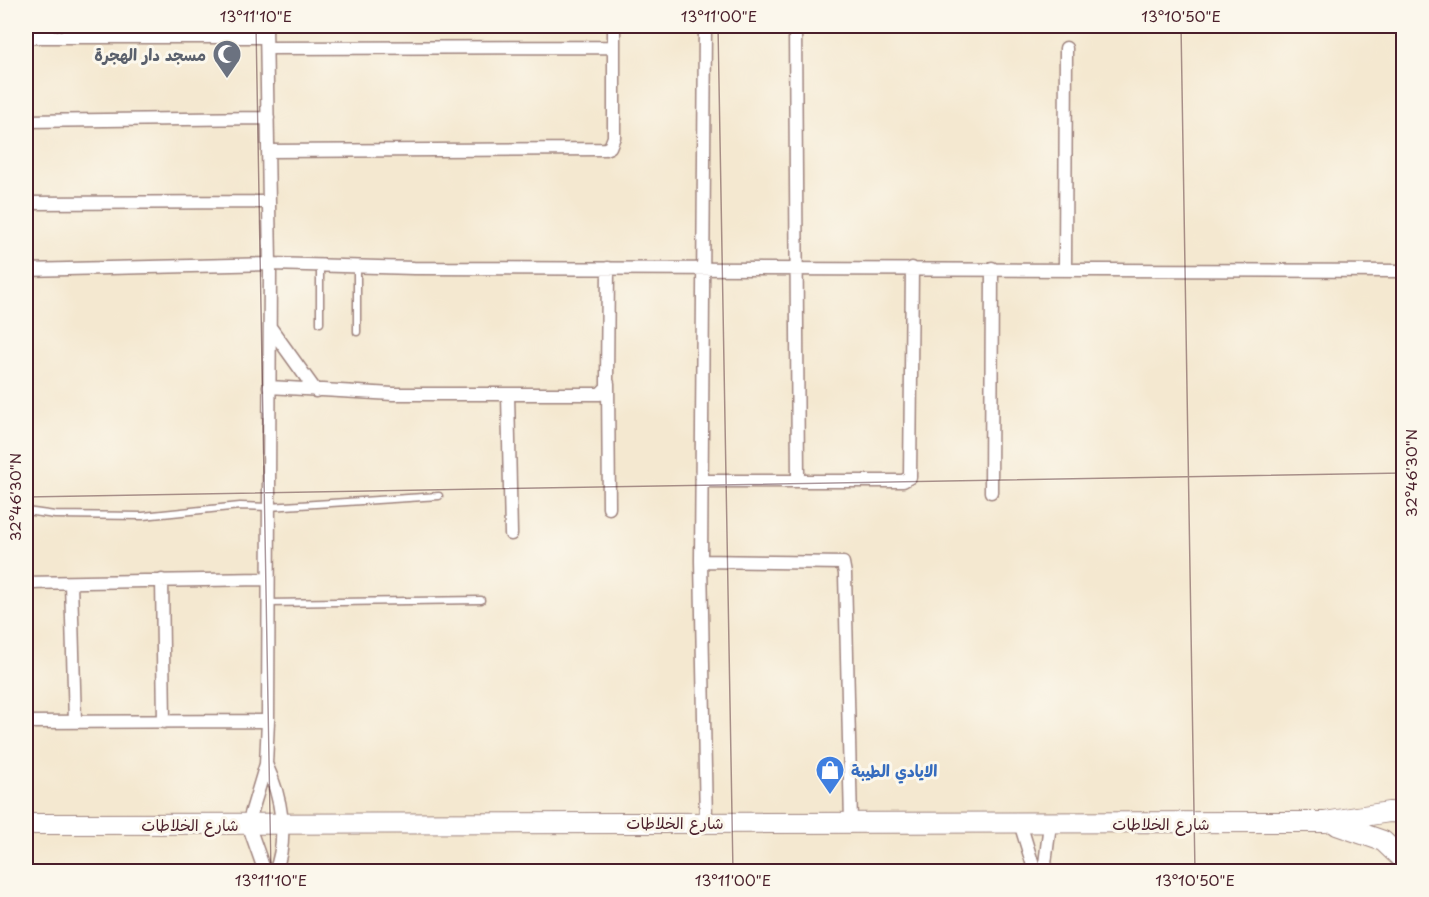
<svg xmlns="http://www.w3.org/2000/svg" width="1429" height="897" viewBox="0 0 1429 897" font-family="'Playpen Sans','Playpen Sans Arabic',sans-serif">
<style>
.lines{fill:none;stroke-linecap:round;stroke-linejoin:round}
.service-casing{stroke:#9f847e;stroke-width:9}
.minor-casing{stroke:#9f847e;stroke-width:15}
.primary-casing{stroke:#9f847e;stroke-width:22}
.service{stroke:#fff;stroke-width:6}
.minor{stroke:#fff;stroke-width:12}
.primary{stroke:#fff;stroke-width:20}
.ticks{fill:none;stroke:#4a1f2b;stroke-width:1.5;stroke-opacity:0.45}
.labels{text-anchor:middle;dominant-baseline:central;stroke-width:6;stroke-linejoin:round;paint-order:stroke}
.worship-label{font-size:16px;font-weight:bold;fill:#5b616d;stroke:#fbf7ec;text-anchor:end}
.shop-label{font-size:16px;font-weight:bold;fill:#366cbe;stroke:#fbf7ec;text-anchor:start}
.street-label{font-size:16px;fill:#4a1f2b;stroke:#fbf7ec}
.neatline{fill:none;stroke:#4a1f2b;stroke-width:2}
.ticks-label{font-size:15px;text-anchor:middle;fill:#4a1f2b}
</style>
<rect width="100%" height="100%" fill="#fbf7ec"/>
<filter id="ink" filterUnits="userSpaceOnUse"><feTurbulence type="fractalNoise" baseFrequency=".0167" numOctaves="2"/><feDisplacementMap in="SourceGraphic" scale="12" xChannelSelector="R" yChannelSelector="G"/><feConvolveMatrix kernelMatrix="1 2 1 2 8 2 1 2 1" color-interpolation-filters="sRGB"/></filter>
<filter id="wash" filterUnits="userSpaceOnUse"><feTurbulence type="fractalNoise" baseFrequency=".008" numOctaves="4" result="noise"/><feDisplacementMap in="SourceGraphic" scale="24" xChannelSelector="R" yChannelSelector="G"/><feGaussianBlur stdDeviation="1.35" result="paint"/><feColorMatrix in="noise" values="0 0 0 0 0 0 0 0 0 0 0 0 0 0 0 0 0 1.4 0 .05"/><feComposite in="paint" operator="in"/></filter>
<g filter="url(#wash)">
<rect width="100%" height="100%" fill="#f4e8d0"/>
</g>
<g filter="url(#ink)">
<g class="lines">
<g class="service-casing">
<path id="service" d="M320,265V323
M357,332V267
M26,511L55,515L143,516L240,506L269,507L439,496
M268,603L481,600"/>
</g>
<g class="minor-casing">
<path id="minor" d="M705,26L701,561L706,822
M795,26L798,479
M26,37H266
M267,48L613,47
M26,121L268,118
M268,151L605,149L610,147L614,137V26
M26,203L269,202
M1065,269L1066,48
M26,270L270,264L414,268L1404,271
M270,327L316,391
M608,383L609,508
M269,387L393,394H600L607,387V381L608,268
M508,394L511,534
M702,481H903L910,477L912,268
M991,492L992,268
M701,561L843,563L845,574L851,822
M162,580L164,722
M26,583L268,579
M71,583L75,722
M26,722L268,721
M266,764C281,796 289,837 275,872
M1020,823L1035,872
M265,872L248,824L266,764L268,721L270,264L266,26
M1044,872L1050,824"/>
</g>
<g class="primary-casing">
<path id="primary" d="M26,824L1325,822L1389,812L1404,813
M1337,825L1383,841L1404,861"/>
</g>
<use href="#service" class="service"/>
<use href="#minor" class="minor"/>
<use href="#primary" class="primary"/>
</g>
</g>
<path class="ticks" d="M256,26L271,872M718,26L733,872M1181,26L1195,872M26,497L1404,473"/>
<defs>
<g id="mosque-pin" transform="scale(1.5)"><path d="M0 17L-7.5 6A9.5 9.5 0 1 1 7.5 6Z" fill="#6b7280" stroke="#fbf7ec"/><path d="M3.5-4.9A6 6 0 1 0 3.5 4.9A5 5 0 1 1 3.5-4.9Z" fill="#fff"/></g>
<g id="shop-pin" transform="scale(1.5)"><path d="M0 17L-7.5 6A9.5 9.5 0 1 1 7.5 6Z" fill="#3f7fe0" stroke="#fbf7ec"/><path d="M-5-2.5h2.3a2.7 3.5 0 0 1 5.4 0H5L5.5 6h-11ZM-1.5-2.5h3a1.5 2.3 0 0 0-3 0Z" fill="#fff"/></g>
</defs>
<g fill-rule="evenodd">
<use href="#mosque-pin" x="227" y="54"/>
<use href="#shop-pin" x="830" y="770"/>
</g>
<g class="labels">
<g class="worship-label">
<text x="206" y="54">مسجد دار الهجرة</text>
</g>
<g class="shop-label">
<text x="851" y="770">الايادي الطيبة</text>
</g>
<g class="street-label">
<text x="675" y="822">شارع الخلاطات</text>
<text x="1161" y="823">شارع الخلاطات</text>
<text x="190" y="824">شارع الخلاطات</text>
</g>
</g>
<rect width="1429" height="897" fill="none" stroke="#fbf7ec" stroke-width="66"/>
<rect x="33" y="33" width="1363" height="831" class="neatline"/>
<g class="ticks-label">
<text x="256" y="22">13°11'10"E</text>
<text x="719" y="22">13°11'00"E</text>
<text x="1181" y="22">13°10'50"E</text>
<text transform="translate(1412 473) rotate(-90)" y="5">32°46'30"N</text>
<text transform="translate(16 497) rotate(-90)" y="5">32°46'30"N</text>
<text x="271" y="886">13°11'10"E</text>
<text x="733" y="886">13°11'00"E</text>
<text x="1195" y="886">13°10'50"E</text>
</g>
</svg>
